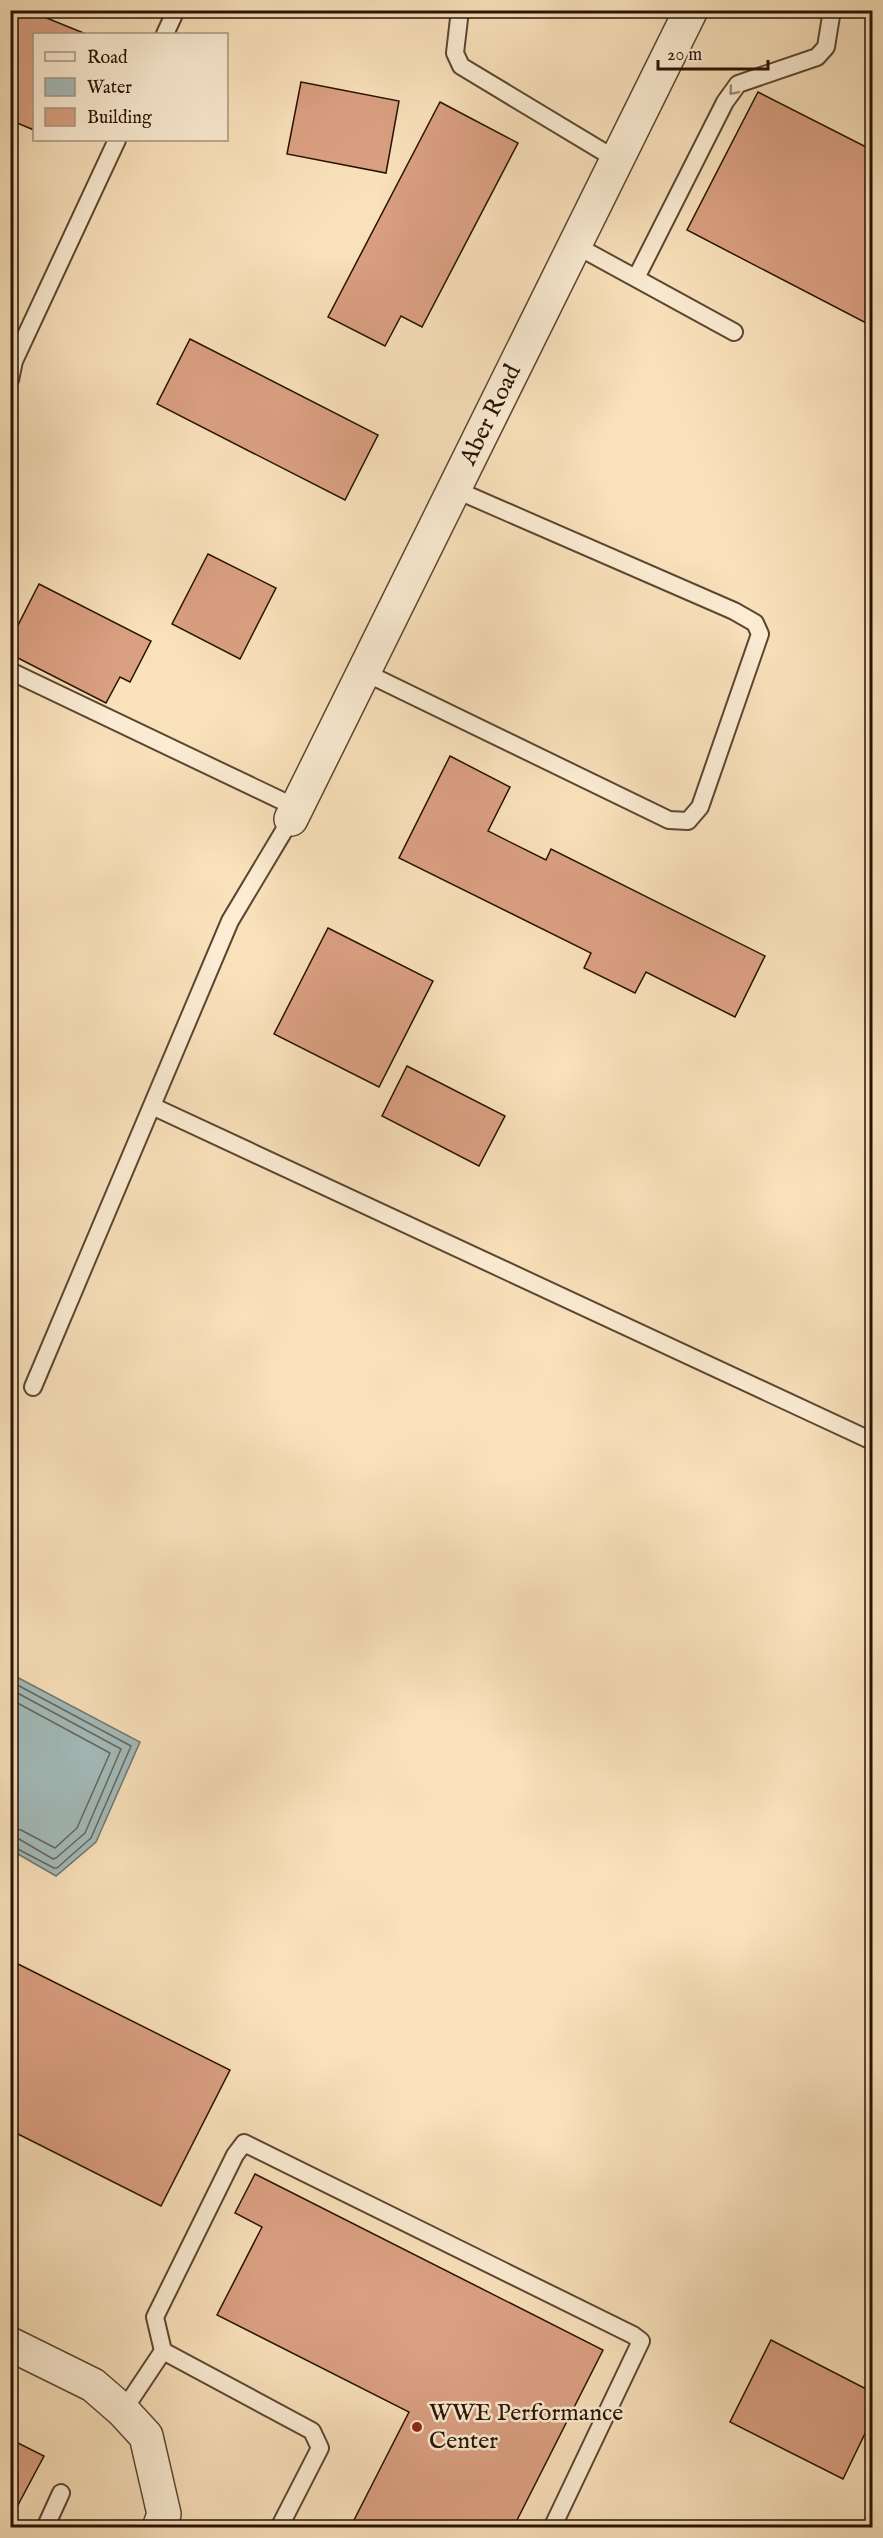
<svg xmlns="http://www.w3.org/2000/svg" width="883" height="2538" viewBox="0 0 883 2538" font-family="'IM FELL English',serif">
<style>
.water{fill:#a3bbbb;stroke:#717871;stroke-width:1.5}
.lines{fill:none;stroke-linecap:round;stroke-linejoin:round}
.shore{stroke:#65675f;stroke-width:1.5}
.building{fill:#daa082;stroke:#271303;stroke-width:1.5}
.lane-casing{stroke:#5c4631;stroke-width:20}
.street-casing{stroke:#5c4631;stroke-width:36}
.lane{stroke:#fbecd3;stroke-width:16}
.street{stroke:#fbecd3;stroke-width:33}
.oneway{stroke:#9c8a75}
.poi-dot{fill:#8f2418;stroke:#fbecd3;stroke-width:2}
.labels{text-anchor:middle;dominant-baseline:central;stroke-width:5;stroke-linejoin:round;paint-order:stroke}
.street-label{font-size:24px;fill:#271303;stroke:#fbecd3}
.poi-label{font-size:24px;fill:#271303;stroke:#fbecd3;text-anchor:start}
</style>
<rect width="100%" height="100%" fill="#f9e1bb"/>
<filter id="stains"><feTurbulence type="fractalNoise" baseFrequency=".00333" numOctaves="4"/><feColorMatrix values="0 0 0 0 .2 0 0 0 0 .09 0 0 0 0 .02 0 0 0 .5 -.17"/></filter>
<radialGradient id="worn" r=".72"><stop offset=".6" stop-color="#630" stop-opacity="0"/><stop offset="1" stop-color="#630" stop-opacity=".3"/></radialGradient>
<path class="water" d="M11,1674L140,1742L96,1842L56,1876L11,1850Z"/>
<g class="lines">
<path class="shore" d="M10,1681L131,1746L91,1838L57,1868H54L10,1845
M10,1689L121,1749L85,1833L56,1858L53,1859L19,1839L10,1837
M10,1699L110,1753L77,1828L55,1848L21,1830L10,1828"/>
</g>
<path class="building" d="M10,10H27L86,34H34V130L10,120Z
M301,82L399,101L386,173L287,154Z
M758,92L872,150V315L868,324L687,230Z
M440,102L518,143L422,327L401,316L385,346L328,317Z
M190,339L378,435L345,500L157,404Z
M208,554L276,588L240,659L172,624Z
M39,584L151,641L130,682L120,677L106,703L10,654V641Z
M450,756L510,787L488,831L546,860L551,849L765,956L735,1017L646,972L635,993L584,968L591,953L399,858Z
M328,928L433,981L379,1087L274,1034Z
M407,1066L505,1116L479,1166L382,1116Z
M10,1960L230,2070L161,2206L10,2130Z
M255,2174L603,2350L513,2528H350L409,2412L217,2315L262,2227L235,2213Z
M771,2340L872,2392V2419L843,2479L730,2422Z
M10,2439L44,2456L10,2520Z"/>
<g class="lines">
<g class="lane-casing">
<path id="lane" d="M460,10L455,53L461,66L617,160
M165,34L176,10
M575,245L734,332
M636,278L725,102L738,84L817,57L826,47L832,10
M10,380L14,361L117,140
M10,671L297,808
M364,672L669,820L688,821L700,807L760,634L755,623L734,611L454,489
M152,1106L872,1441
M33,1387L230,921L291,819
M163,2351L312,2431L320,2448L279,2528
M123,2411L163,2351L155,2317L235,2155L244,2143L633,2335L641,2341L552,2528
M45,2528L61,2493"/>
</g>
<g class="street-casing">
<path id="street" d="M291,819L691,10
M10,2344L93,2385L123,2411L146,2436L164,2514L159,2528"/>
</g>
<use href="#lane" class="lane"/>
<use href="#street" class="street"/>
</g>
<defs><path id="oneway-chevron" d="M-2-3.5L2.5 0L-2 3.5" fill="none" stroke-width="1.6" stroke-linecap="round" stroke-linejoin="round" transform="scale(1.5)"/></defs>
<use class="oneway" href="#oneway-chevron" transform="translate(733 91) rotate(130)"/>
<circle class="poi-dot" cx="417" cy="2427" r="6"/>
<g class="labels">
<g class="street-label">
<text transform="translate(491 415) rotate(-64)">Aber Road</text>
</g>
<g class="poi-label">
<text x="429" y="2413">WWE Performance<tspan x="429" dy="28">Center</tspan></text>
</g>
</g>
<rect width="883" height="2538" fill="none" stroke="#f9e1bb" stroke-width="36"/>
<rect x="12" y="12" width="859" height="2514" fill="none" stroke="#271303" stroke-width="3"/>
<rect x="18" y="18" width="847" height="2502" fill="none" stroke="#271303" stroke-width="1.5"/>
<rect x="33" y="33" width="195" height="108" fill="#fbecd3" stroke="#a69580" stroke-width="1.5"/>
<rect x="45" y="52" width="30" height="9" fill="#fbecd3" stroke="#a69580" stroke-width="1.5"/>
<text x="87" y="63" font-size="18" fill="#271303">Road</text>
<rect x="45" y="78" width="30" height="18" fill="#a3bbbb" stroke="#a69580" stroke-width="1.5"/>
<text x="87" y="93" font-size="18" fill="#271303">Water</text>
<rect x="45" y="108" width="30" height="18" fill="#daa082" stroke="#a69580" stroke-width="1.5"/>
<text x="87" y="123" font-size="18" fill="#271303">Building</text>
<path d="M658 60v9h110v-9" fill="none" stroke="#271303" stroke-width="3"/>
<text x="667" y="60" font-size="18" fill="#271303" stroke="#fbecd3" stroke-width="4.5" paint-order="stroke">20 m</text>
<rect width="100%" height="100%" filter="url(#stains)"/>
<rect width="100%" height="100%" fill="url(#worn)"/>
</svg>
